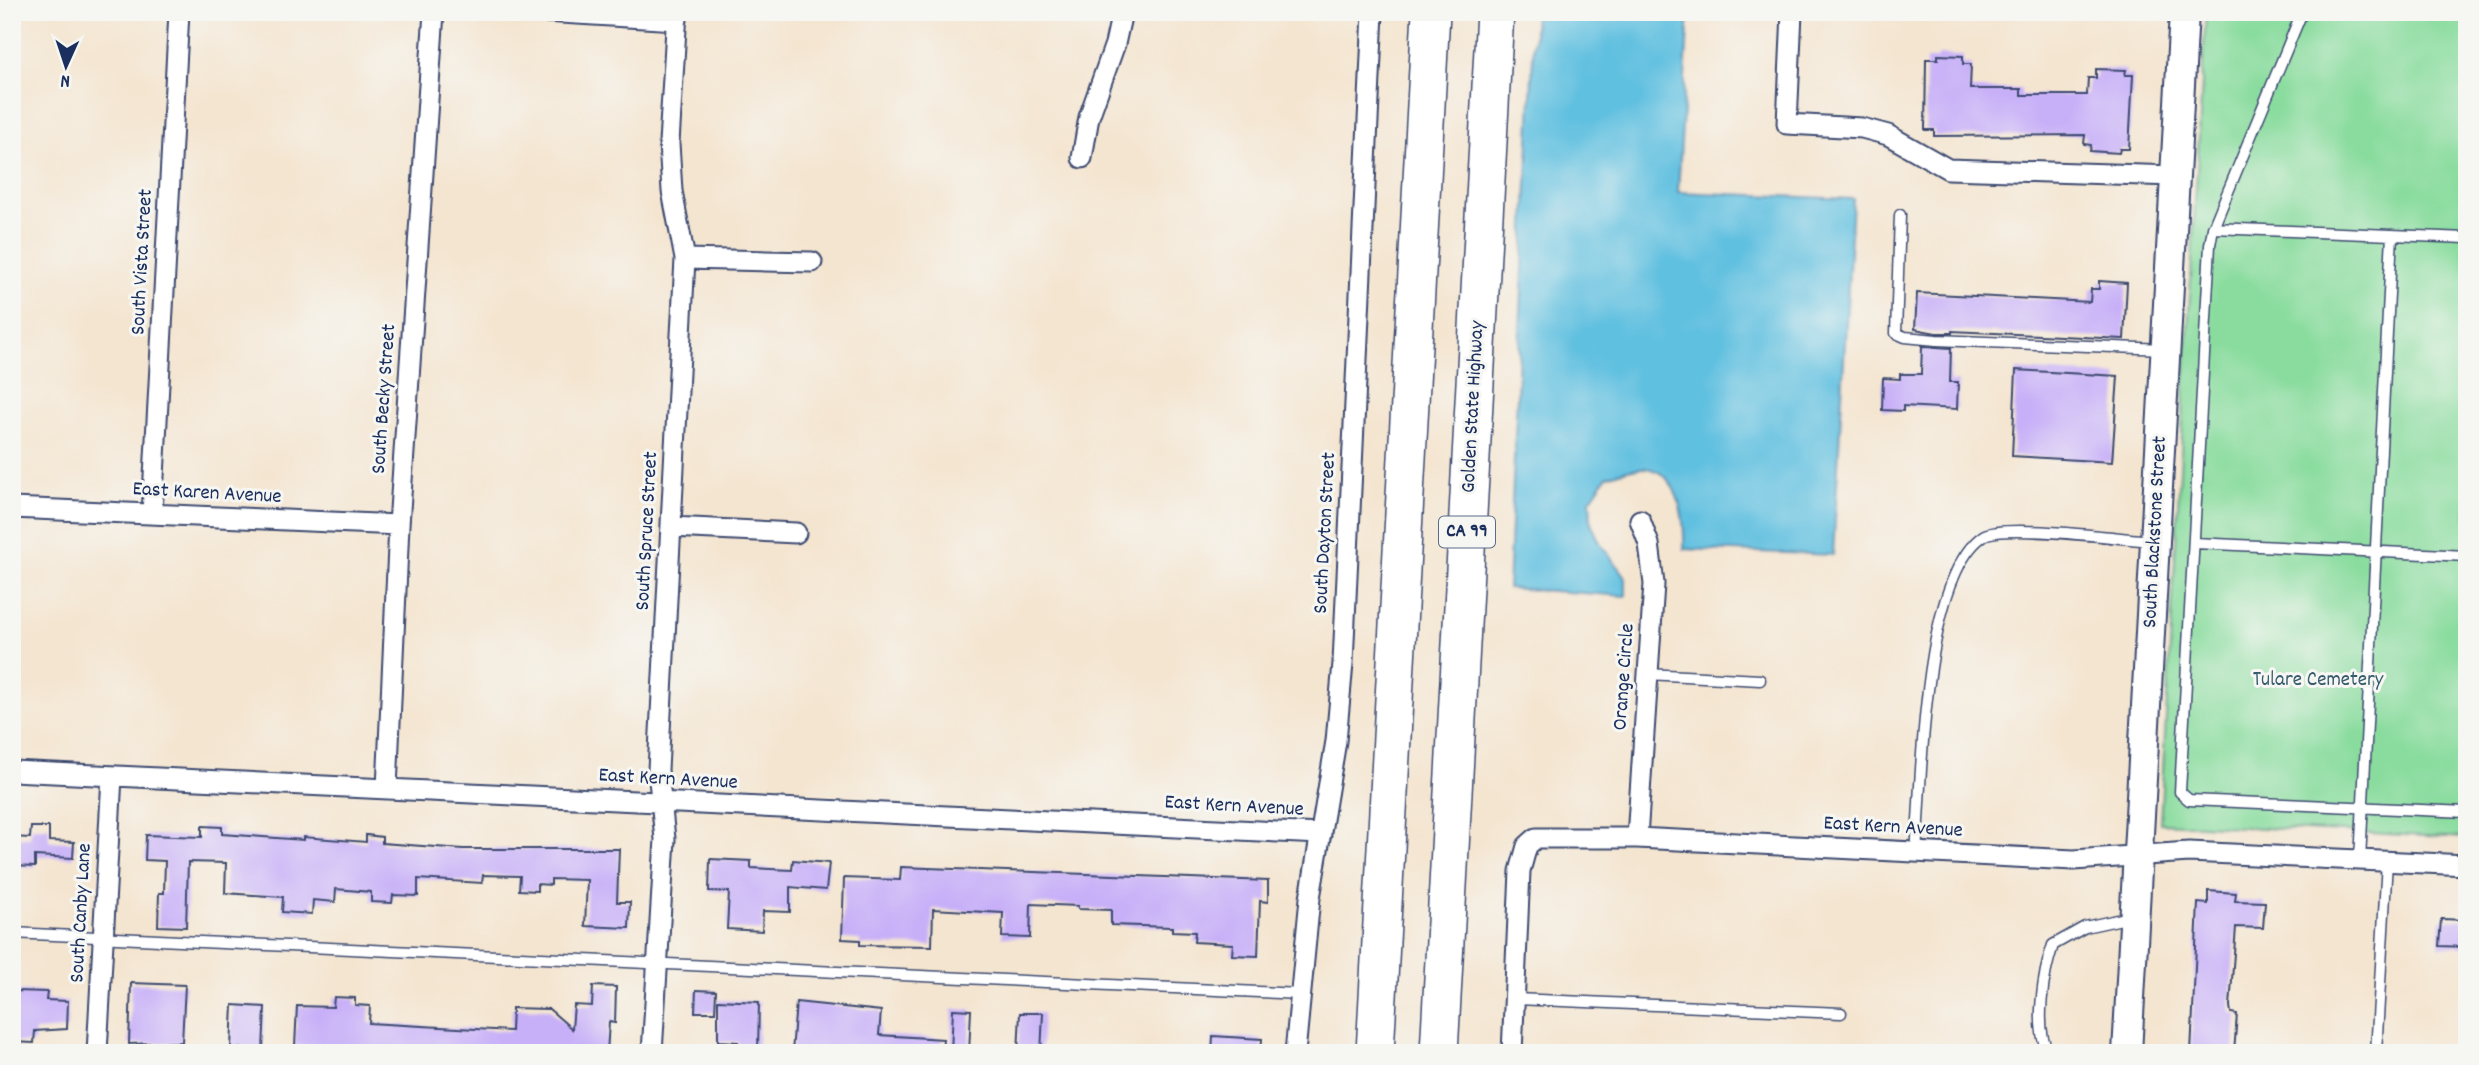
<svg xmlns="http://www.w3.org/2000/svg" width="2479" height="1065" viewBox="0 0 2479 1065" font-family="Dekko,sans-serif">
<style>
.green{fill:#89dc9e;stroke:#52867e;stroke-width:2}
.water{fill:#61c0e0;stroke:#3e789f;stroke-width:2}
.building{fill:#c8b0f8}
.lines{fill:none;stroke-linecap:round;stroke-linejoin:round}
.lane-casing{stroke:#3c4a6f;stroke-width:13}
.street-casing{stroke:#3c4a6f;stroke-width:23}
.secondary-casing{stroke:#3c4a6f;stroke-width:32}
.highway-casing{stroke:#3c4a6f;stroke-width:40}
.lane{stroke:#fff;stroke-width:10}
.street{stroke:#fff;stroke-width:19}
.secondary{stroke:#fff;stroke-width:28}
.highway{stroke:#fff;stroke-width:37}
.labels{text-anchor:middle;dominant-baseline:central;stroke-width:6;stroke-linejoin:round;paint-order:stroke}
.shield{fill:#f6f6f2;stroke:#5d6b8a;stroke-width:2}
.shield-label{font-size:19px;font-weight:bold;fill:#1b2f5e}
.street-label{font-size:21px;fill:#1b2f5e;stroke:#f6f6f2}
.park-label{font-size:21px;fill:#365a6e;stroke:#f6f6f2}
</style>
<rect width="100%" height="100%" fill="#f6f6f2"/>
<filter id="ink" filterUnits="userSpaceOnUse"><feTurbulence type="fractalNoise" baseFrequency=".0143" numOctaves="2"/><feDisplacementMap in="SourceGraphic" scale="14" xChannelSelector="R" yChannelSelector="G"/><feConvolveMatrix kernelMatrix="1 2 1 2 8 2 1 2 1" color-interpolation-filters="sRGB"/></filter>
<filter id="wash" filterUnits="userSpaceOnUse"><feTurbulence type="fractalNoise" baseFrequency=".00686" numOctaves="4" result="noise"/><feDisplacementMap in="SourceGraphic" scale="28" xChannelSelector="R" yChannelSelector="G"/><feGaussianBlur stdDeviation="1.57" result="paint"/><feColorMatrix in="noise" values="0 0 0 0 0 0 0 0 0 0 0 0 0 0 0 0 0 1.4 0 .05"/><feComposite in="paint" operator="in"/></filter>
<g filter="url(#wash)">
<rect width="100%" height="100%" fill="#f4e5d0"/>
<path class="green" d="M2206,12H2467V838L2160,823Z"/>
<path class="water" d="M1535,12H1689L1678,192L1853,199L1833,555L1684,549C1685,521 1680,465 1639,468C1629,469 1617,473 1607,476L1590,500L1591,523L1600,543L1626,578V596L1508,588Z"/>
<g id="blocks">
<path class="building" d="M1938,55L1963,56V64H1971L1970,89H2021V95H2087L2088,78H2096V69L2126,70L2125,75H2133L2129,149H2120L2119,153L2090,151L2091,145L2084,144L2085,135L1934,136V130H1925L1926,59H1938Z
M2099,281L2127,283L2124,339L1952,331V333H1936L1915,329L1917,293L2090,302L2091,289H2099Z
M1922,346L1951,348L1950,382H1958L1957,409L1903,406V411L1882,410L1883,378L1900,379V374H1921Z
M2016,370L2118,376L2112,462L2012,456Z
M202,826L222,827V834L303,840V837L366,842V835L382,837V843L463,849H619L617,902H630L629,928L585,926L587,880L551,879V885L537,884V891L519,890L520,876L483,875L482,883L418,879V896L393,895L392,903L371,902V892L336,889L335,902L313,900L312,914L282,912L283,897L225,893L226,863L188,862L186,927L158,926L159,893H164L165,861L145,860L146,835L202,837Z
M31,827H49V841L74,842L73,858L35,856V867L12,866V837L30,838Z
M710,859L751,861V868L792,870L793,860L829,863L826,890L790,887V912L763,911L762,931L727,929L729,892L709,891Z
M901,867L1268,881V902L1260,901L1258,956L1232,955L1233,944L1194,942L1195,932L1172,931V927L1111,925V910L1078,909V906L1031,904L1030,938L1002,937L1003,913L933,909L932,946L860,945V940L842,939L844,878L900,880Z
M2208,891L2236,893L2235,901L2265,902L2263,928L2236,927L2230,1006L2231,1013L2237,1014L2234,1053H2191L2198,903L2208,904Z
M2441,919L2467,920V947L2439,946Z
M131,983L185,985L182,1042L129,1044Z
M593,986L616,987L615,1023L609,1022L607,1053H348V1049L295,1046L297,1006L333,1007L334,997L355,998V1005L370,1006L369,1023L511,1031L512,1008L549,1009L572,1029L574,1005L592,1006Z
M696,990L716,991L715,1012H695Z
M16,991L47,992L46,1000L68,1001L67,1029L35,1031L34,1043L13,1042Z
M718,1000L759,1002L758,1053H738V1042L718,1041Z
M796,1002L881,1011L879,1035L943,1039L942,1053H792Z
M233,1005L265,1007L263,1050L231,1048Z
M953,1009L971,1010L969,1053H951Z
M1020,1013H1043L1041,1053H1018Z
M1213,1036L1262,1039L1261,1053H1212Z"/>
</g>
</g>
<g filter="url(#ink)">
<use href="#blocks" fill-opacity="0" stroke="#3c4a6f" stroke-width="2"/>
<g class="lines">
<g class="lane-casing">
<path id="lane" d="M2302,12L2213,228L2210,245L2180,792L2189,800L2467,812
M1900,215L1896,333L1905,337L1936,340L2165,349
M2213,228L2467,238
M2194,543L2467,556
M1647,674L1760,680
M1916,852C1922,779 1922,579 1983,536C2001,523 2123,539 2152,541
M2360,860L2392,235
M12,933L1301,994
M1515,999L1841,1013
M2049,1053C2033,1029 2044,971 2053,945L2085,927L2131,917
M2376,1053L2387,861"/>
</g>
<g class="street-casing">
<path id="street" d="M544,12L677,20
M1792,12L1787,124L1862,128L1888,135L1948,169L2175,176
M1082,158L1089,117L1115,44L1122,12
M685,259L812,262
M12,508L399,525
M152,514L179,12
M671,527L796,533
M12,771L1321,834
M387,788L399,525L434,12
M1637,838L1654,584L1649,544L1640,520
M97,1053L112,776
M652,1053L665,839L658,770L685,259L672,191L669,143L677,12
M1295,1053L1310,898L1336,741L1343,663L1373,12
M1512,1053L1520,871L1527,846L1536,838H1637L2074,860L2189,852L2467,865"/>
</g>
<g class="secondary-casing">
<path id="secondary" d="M2127,1053L2184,12"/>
</g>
<g class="highway-casing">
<path id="highway" d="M1375,1053L1431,12
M1439,1053L1495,12"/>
</g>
<use href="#lane" class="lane"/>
<use href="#street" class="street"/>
<use href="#secondary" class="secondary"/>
<use href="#highway" class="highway"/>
</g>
</g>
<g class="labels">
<rect class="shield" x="1439" y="516.5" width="56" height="31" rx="5"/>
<g class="shield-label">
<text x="1467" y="532">CA 99</text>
</g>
<g class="street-label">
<text transform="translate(143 262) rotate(-87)">South Vista Street</text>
<text transform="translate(385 399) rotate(-86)">South Becky Street</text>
<text transform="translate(1474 407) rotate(-87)">Golden State Highway</text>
<text transform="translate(207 494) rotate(3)">East Karen Avenue</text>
<text transform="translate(648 531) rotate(-87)">South Spruce Street</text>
<text transform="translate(2156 532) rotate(-87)">South Blackstone Street</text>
<text transform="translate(1326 533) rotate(-87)">South Dayton Street</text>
<text transform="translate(1625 677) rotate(-86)">Orange Circle</text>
<text transform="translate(668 780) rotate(3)">East Kern Avenue</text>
<text transform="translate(1234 807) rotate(3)">East Kern Avenue</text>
<text transform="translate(1893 828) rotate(3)">East Kern Avenue</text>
<text transform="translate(82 913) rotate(-87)">South Canby Lane</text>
</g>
<g class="park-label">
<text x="2318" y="681">Tulare Cemetery</text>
</g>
</g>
<rect width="2479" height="1065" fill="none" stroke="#f6f6f2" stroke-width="42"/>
<g transform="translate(66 66) rotate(183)" stroke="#f6f6f2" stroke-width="5" paint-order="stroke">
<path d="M0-5L12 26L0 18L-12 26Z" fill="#1b2f5e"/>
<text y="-10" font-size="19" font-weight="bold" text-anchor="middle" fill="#1b2f5e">N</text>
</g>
</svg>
